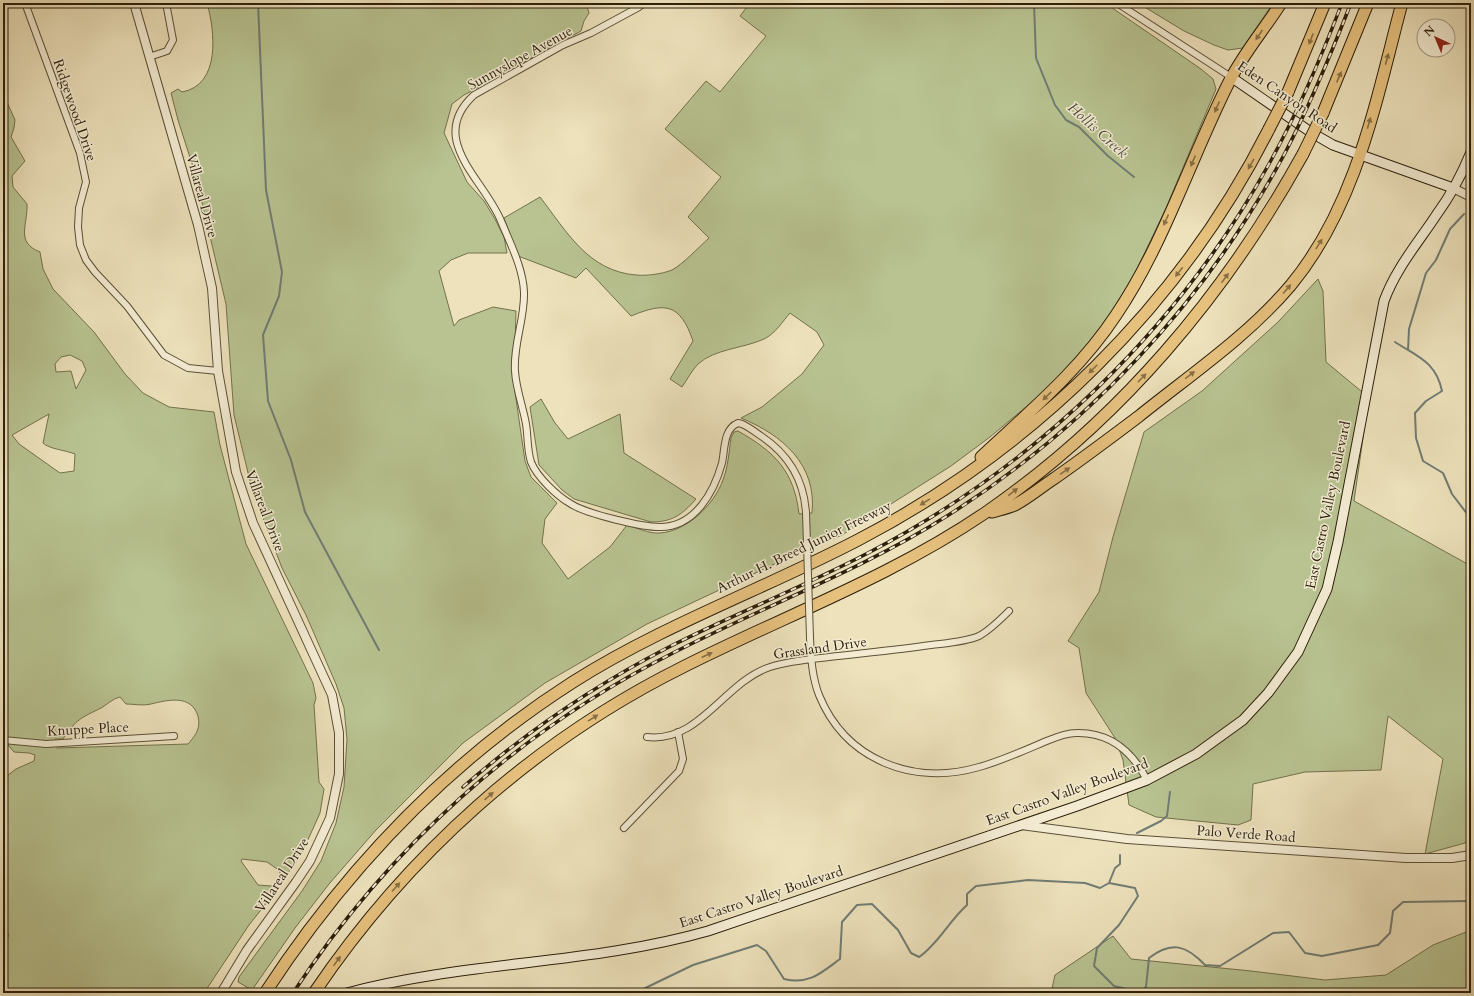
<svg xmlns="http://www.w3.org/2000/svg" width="1474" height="996" viewBox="0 0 1474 996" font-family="Cardo,serif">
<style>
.green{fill:#b8c391;stroke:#72714e;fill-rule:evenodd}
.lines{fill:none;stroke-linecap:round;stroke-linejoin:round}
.stream{stroke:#707d74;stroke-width:2}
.minor-casing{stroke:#5c5037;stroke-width:8}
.tertiary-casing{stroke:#5c5037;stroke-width:10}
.secondary-casing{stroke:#2c1f0b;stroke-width:11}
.motorway-casing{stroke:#2c1f0b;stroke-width:13}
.minor{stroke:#f3ecd3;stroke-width:6}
.tertiary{stroke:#f3ecd3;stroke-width:8}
.secondary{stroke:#f3ecd3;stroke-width:9}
.motorway{stroke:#e6c17e;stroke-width:11}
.rail-casing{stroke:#2c1f0b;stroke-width:3.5}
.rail{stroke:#f3ecd3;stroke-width:2;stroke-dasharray:6;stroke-linecap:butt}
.minor-bridge-casing{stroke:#5c5037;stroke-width:8;stroke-linecap:butt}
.motorway-bridge-casing{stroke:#2c1f0b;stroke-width:13;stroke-linecap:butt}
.minor-bridge{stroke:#f3ecd3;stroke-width:6}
.motorway-bridge{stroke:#e6c17e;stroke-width:11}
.oneway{fill:#897044}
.labels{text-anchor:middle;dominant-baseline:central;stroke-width:3;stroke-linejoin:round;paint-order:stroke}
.street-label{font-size:14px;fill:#2c1f0b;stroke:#f3ecd3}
.water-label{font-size:15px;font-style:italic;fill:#4e4e40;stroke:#f3ecd3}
</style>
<rect width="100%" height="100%" fill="#ede2bc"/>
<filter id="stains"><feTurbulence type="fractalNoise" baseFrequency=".005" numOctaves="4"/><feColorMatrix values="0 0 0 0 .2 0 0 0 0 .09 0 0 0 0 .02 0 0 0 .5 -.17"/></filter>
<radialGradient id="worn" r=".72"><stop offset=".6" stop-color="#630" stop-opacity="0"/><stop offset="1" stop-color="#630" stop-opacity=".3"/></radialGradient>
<path class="green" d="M207,3H586L589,13L584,21L581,31L464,95L452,104L444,133L467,182L484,201L495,219L504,237L507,253H468L451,260L439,271L454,326L459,320L493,307L516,311L514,385L525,461L531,477L557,503L545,519L542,543L568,579L610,547L627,525C637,528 650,534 660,533C687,531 714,505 723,480C728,467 729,452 731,438L734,432L738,431C775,452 794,471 799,514L812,513C817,464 782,435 741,418L762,407L802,374L824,345L817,332L790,313C783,321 775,334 764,339C745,348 714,349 698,364C692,370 687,380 682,387L670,379L693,341C680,303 665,302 631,316L586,268L576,278L518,256L504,218L540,197C567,232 588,271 636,275C647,276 662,274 672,270C682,265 700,246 709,238L688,217L721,177L665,129L706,81L720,92L766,36L740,16L750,3H1105L1201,69L1213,79L1216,89L1166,208L1127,290L1090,343L1045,391L990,437L951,466L842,535L800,552L647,624L545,683L463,743L376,830L329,884L295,928L252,990L238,982L239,977L302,891L321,861L336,823L344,787L347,739L344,708L336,684L306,615L282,568L252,489L234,415L226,304L195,173L178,120L171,93L178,89L182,92C221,85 215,31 207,3Z
M1138,3H1273L1243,48L1228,50L1214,45L1184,31Z
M3,93L15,120L14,128L11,137L25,161L12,176L13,187L27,204C28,225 15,242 40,252L43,269L53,289L94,332L125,374L143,393L169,407L214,412L220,445L246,544L313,683L316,698L314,705L319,782L324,789L320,813L302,853L268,901L249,925L204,993H3V950L9,934H3V779L16,769L34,761L35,755L29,753L14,752L3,739ZM70,355L82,361L86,370L76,389L71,371L56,372L55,364L61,357ZM49,414L43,443C49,449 65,450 75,454L74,471L60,473L19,444L12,435ZM120,697L126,704C133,704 143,706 151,704C168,700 191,694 198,716C201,728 196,735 188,744L57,748L55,739H63C76,719 81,718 101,708C108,704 112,699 120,697ZM242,859L267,862L280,871L279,883L271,886L258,885L241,861Z
M1318,279L1323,291L1326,362L1367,396L1366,417L1354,501L1471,566V835L1465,843L1425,854L1443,759L1388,716L1381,770L1305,772L1253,784L1251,820L1238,825L1156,817L1129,805L1123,760L1115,738L1086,693L1079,648L1068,641L1099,592L1113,537L1144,432L1202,391L1278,322Z
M541,399L555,423L568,439L620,414L624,453L696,499C682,515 672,522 651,522L574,499L562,490L539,465L530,407Z
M1466,932L1471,953V993H1051L1055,975L1113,936L1131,959L1251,971L1325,980L1386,975L1433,945Z"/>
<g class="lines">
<path class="stream" d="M258,3L266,190L282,272L279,296L263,335L268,401L291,460L305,512L379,650
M1034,3L1036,58L1055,105L1066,120L1079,127L1108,156L1134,177
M1395,342C1418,357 1436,362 1442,391L1426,401L1415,413L1416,438L1423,461L1443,473L1452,494L1471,519
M1408,350L1409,329L1426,273L1436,260L1450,229L1464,214
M1137,833L1161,821L1167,816L1170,792
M1109,883L1115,868L1120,864V855
M635,993L693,965L757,945L766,951L784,979C809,985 821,973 840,959L842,922L857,905L872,904L898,930L911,953L919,957C938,944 949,921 967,905V894L976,886L1028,880L1085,883L1100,888L1109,883L1135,888L1138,896L1119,925L1097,948L1094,966L1114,986L1140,992L1146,987L1149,958C1172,940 1187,946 1205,965L1220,966L1273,933L1289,932L1305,953L1322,956L1378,945L1390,933L1393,911L1403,902L1471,901"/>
<g class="minor-casing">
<path id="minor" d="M25,3L80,153L86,182L79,208L78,227L80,245L86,260L95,272L127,306L164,355L188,368L218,371
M644,3L639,7L591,33L563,45L474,95C426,139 484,179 501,221C510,243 523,268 524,292C525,319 513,344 515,371C516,389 523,407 526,424C528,436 527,450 531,462C537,477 557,496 571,504C587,514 641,527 660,527C695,527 714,492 722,463C725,450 723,429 738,423L742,424C749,427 755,432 761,436C788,454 804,480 806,513
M1117,3L1231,77
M149,57L167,51L173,40L166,3
M810,638C811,658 812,677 819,695C846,761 914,786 979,767C1001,761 1023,751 1044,742C1054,738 1065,733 1076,733C1110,732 1132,751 1147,780
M647,737C700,743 724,682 770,667C788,661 810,659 829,657C863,653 897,650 931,645C947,643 965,642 979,636C990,630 1000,620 1009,611
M3,740L46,744L174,736
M624,828L679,771L683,759L678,732"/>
</g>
<g class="tertiary-casing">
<path id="tertiary" d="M134,3L198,225L212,288L218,371L236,472L253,523L332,695L339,733V774L330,818L310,861L296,882L247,950L221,993
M1453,188L1471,197
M1021,825L1127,839L1406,858H1452L1471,855"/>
</g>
<g class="secondary-casing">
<path id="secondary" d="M1231,77L1312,133L1333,145L1453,188
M347,993C465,961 589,965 708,931L1077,806L1147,780L1196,754L1243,720L1268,693L1298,652L1327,589L1338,542L1384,301C1396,268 1418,243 1437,214C1451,195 1462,174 1471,152"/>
</g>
<g class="motorway-casing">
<path id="motorway" d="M1288,92L1325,3
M1323,113L1368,3
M981,457C1029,412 1080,370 1116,315C1164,244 1190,160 1228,84C1242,55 1264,30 1281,3
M992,512C999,510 1008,508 1015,505C1028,498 1040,488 1052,480C1081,460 1110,438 1138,417C1190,375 1248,336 1291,285C1357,205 1376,100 1402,3
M265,993C346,869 448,762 573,682C663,625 764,589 858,540C1033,449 1180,305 1269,129
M314,993C407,855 534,741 683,667C784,616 891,577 985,513C1119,421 1225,295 1303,154"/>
</g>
<use href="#minor" class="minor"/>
<use href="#tertiary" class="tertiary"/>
<use href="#secondary" class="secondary"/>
<use href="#motorway" class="motorway"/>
<g class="rail-casing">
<path id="rail" d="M463,787C526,732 595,685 669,647C734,614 803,587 868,553C1036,466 1177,330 1269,164C1298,112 1321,58 1342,3
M293,993C388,848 518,731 673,653C764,606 860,571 947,516C1088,427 1206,301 1285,153C1310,105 1331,54 1351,3"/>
</g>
<use href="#rail" class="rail"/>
<g class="minor-bridge-casing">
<path id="minor-bridge" d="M806,513L810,638"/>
</g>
<g class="motorway-bridge-casing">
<path id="motorway-bridge" d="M1269,129L1288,92
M1303,154L1323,113"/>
</g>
<use href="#minor-bridge" class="minor-bridge"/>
<use href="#motorway-bridge" class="motorway-bridge"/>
</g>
<defs><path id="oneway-solid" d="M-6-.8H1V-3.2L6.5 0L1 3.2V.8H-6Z"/></defs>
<g class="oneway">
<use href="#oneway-solid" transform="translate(1259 35) rotate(124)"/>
<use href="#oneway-solid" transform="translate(1311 39) rotate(111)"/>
<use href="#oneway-solid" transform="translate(1387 59) rotate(-75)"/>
<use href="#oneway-solid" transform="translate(1339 77) rotate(-67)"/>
<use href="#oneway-solid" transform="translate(1217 107) rotate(114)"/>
<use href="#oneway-solid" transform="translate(1369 123) rotate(-74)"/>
<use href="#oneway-solid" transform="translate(1193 161) rotate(114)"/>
<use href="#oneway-solid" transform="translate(1251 164) rotate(120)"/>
<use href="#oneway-solid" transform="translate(1166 220) rotate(114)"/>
<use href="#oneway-solid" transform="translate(1319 244) rotate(-58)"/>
<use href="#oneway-solid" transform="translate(1179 272) rotate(128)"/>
<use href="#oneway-solid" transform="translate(1225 278) rotate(-54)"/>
<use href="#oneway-solid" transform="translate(1287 289) rotate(-49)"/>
<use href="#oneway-solid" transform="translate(1093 369) rotate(135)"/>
<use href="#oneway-solid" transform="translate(1190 375) rotate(-38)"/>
<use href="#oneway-solid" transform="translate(1142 378) rotate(-46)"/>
<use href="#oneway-solid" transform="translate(1047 396) rotate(137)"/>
<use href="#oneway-solid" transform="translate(1065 471) rotate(-35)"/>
<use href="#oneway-solid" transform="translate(1013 492) rotate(-38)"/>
<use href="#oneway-solid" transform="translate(925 502) rotate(148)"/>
<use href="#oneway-solid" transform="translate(707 655) rotate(-25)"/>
<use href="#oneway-solid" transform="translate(593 718) rotate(-32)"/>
<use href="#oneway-solid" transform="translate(489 796) rotate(-41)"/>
<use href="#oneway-solid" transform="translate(396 887) rotate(-48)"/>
<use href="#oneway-solid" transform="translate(337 961) rotate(-54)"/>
</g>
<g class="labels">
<g class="street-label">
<text transform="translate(520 58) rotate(-29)">Sunnyslope Avenue</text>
<text transform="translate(1287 97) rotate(34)">Eden Canyon Road</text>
<text transform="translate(75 110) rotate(71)">Ridgewood Drive</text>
<text transform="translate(202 196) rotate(75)">Villareal Drive</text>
<text transform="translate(1328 505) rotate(-78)">East Castro Valley Boulevard</text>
<text transform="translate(265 511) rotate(69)">Villareal Drive</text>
<text transform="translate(804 547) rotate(-26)">Arthur H. Breed Junior Freeway</text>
<text transform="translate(820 648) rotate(-8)">Grassland Drive</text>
<text transform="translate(88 729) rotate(-3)">Knuppe Place</text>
<text transform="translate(1067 792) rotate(-20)">East Castro Valley Boulevard</text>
<text transform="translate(1246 834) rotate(4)">Palo Verde Road</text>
<text transform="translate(282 875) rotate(-57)">Villareal Drive</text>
<text transform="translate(761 897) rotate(-18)">East Castro Valley Boulevard</text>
</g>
<g class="water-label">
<text transform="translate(1098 130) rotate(42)">Hollis Creek</text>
</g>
</g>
<rect width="1474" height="996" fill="none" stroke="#ede2bc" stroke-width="16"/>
<rect x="4" y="4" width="1466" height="988" fill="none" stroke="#2c1f0b" stroke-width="2"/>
<rect x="8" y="8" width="1458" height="980" fill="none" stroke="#2c1f0b"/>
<g transform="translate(1436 38) rotate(316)"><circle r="19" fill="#f3ecd3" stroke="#a39a83"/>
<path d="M0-3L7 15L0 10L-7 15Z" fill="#8f2418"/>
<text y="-6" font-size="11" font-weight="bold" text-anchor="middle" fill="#2c1f0b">N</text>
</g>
<rect width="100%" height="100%" filter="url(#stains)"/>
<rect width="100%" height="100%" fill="url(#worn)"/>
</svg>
